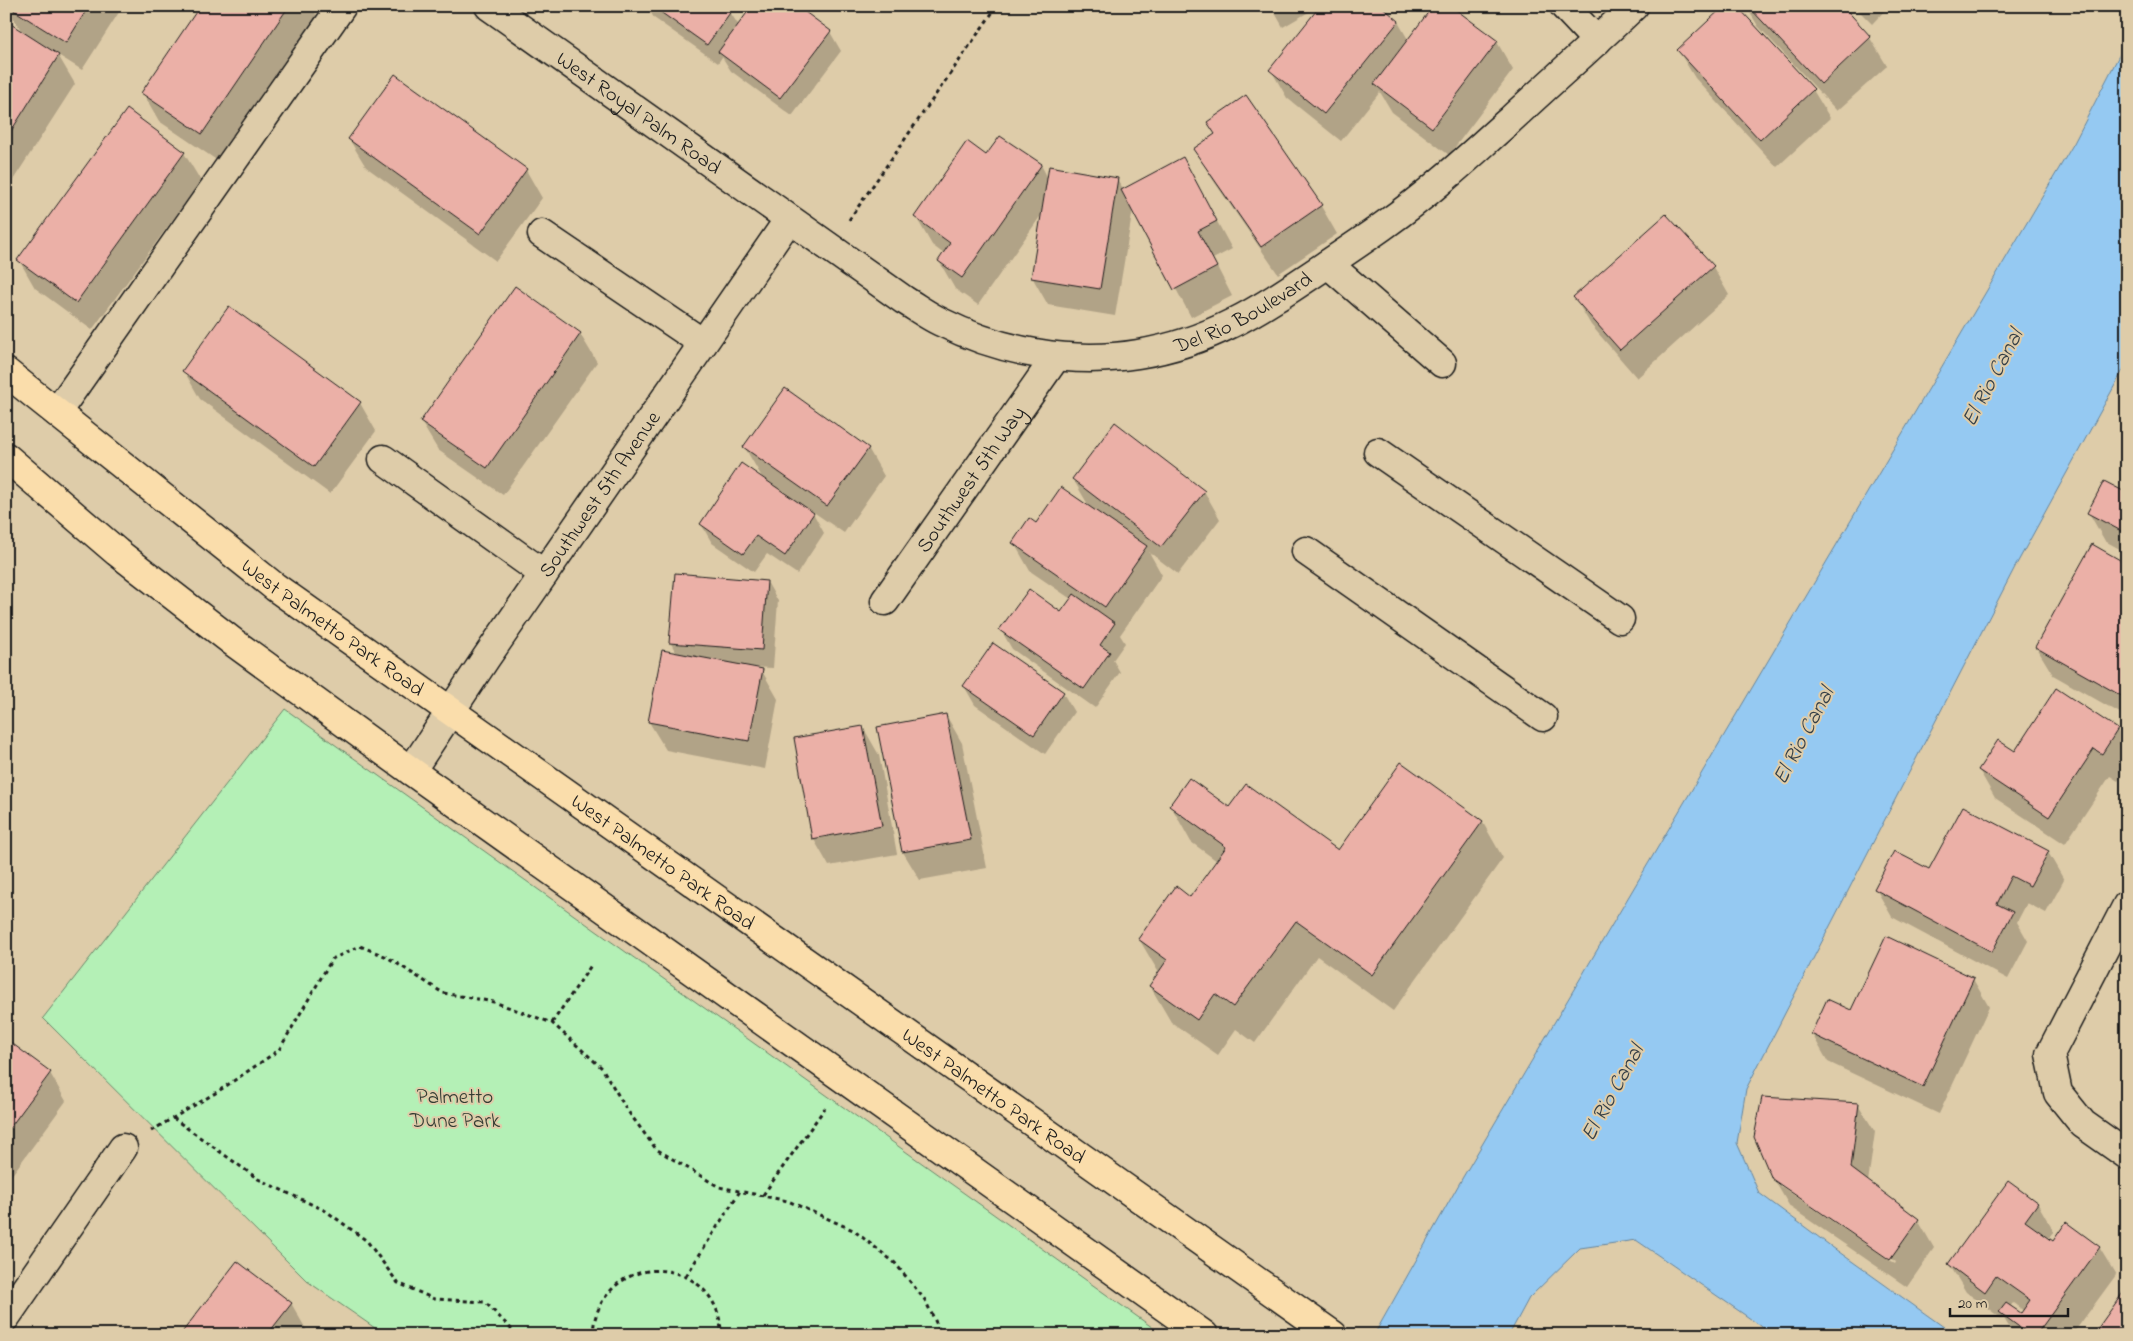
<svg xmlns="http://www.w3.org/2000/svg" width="2133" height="1341" font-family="'Indie Flower',sans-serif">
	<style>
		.green { fill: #b4f0b6; stroke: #688669 }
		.water { fill: #95c9f2; stroke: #65849c }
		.shadow { fill: #0003; fill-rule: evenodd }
		.building { fill: #ebb0a7; stroke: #1c1c1c }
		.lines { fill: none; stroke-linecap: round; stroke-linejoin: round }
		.minor-casing { stroke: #1c1c1c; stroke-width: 31 }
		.major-casing { stroke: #1c1c1c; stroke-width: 31 }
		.path { stroke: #1c1c1c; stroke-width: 3; stroke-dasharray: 4 4; stroke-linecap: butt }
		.minor { stroke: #decca9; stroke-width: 28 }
		.major { stroke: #faddab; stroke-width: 28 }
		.labels { text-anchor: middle; stroke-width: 4; stroke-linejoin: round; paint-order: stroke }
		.street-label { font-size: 21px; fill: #1c1c1c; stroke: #decca9 }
		.park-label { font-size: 21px; fill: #333c33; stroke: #decca9 }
		.water-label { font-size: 22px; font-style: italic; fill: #343f47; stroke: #decca9 }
	</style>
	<rect width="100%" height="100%" fill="#decca9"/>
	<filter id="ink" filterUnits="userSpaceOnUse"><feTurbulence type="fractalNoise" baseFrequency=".02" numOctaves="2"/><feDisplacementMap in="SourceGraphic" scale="10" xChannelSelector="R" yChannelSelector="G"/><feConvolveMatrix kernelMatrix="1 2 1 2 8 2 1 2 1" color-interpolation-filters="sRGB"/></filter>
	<g filter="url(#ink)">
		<path class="green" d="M285,709l878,626h-778l-78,-54 -264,-263z"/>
		<path class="water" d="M2127,40v323l-112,204 -269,522 -9,54 22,50 73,54 123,88h-181l-138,-95 -56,8 -51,50 -20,37h-135l89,-158 611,-1034z"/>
		<path class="shadow" d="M6,6h117l-41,64 -24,-15 17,29 -69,107v-168l16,9z
			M202,6h109l6,10 -99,145 -59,-40 -16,-28z
			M637,6h89l13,20 91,6 11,19 -49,65 -61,-45 -9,-14 -4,6 -64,-45 -6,-10 -3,4z
			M1271,6h48l-36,21z
			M1322,6h61l4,7 11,9 11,19 40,-35 48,36 16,28 -64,85 -57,-43 -12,-20 -39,49 -54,-43 -16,-28z
			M1736,6l77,84 17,28 -53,49 -82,-89 -17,-28z
			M1746,6h95l29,32 17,28 -50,45 -79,-85z
			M1854,6h35l-17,18z
			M1245,97l76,109 16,28 -59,40 -67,-97 -16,-28 21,-14z
			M127,111l57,42 17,28 -109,149 -57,-42 -16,-28z
			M349,139l177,31 16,28 -46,63 -130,-94z
			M987,157l54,8 7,13 69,1 7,11 59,-31 49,90 -19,10 19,37 -41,21 -58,-108 -18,107 -67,-11 -16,-28 10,-63 -64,91 -23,-16 -16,-28 5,-7 -12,-9 -16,-28z
			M1713,267l16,28 -92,83 -46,-53 -16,-27z
			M515,288l65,46 17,28 -94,133 -65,-45 -17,-28z
			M184,371l176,32 16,28 -46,63 -130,-95z
			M745,448h123l16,28 -40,57 -32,-22 12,22 -27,41 -30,-20 -13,18 -42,-29 -11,-19 62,-45z
			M1073,479l131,12 16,28 -42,55 -29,-22 13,23 -42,60 5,8 -12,17 7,12 -25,36 -83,-59 -11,-19 60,-16 10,-15 -41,-28 -16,-28 22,-19 54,-16z
			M2127,494v59l-22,-12 -16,-28z
			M2127,565v152l-74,-42 -17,-28z
			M767,582l11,19 -5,67 -22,-1v1l11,3 16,28 -13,70 -99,-19 -17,-28 28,-68 -7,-12z
			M964,686l99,7 11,19 -29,42 -70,-49z
			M2057,690l60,40 10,16v22l-9,13 -8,-5 -45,68 -70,-46 -16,-28 36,-17z
			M946,715l16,28 25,125 -67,12 -17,-28 -24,-124z
			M863,727l16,28 18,99 -68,12 -16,-28z
			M1171,806l58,3 109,43 144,-31 21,37 -110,153 -76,-55 -62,87 -19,-14 -18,26 -47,-33 -21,-36 9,-13 -20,-34 51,-41 27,-37 -26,-19z
			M2048,852l16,28 -18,33 -19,-10 -10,19 11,19 -20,38 -116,-62 -16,-28 54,-18z
			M1973,979l16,28 -50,107 -111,-52 -16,-28 39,-22z
			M6,1041l44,32 16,28 -60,82z
			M1858,1104l17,28 -7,50 50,38 16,28 -27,39 -117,-80 -17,-29zM1776,1180l120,82 -1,2 -119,-81z
			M2009,1183l29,21 16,28 -6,7 5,4 46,4 17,28 -44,60h-58l-11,-18 -1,2 -36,-27 -17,-28zM2013,1303l11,8 -3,4 -11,-8z
			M291,1303l16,28 -3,4h-122z"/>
		<path class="building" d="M7,6h82l-23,37z
			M200,6h89l-87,128 -61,-41z
			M652,6h74l6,4 -25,35z
			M752,6h45l34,25 -51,67 -62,-46z
			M1320,6h61l18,15 -75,93 -55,-44z
			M1433,6h18l47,35 -66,87 -58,-44z
			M1724,6h13l77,83 -54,51 -83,-90z
			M1748,6h95l28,31 -50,47z
			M6,21l53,34 -53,84z
			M395,74l132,95 -47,65 -132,-95z
			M1246,95l76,110 -61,42 -68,-98 22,-15 -8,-12z
			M127,109l58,43 -109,151 -59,-43z
			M1000,136l42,28 -80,114 -24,-17 12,-18 -36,-26 53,-76 19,14z
			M1183,157l34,64 -19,10 19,36 -43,23 -53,-100z
			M1049,166l69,12 -18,111 -69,-11z
			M1666,214l48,52 -94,84 -47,-53z
			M515,286l66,47 -94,135 -67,-46z
			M229,306l132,96 -47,65 -132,-96z
			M785,388l84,60 -42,58 -84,-59z
			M1115,422l90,69 -44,56 -89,-68z
			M741,463l73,50 -29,43 -29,-20 -13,18 -43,-30z
			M2104,481l23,12v41l-40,-21z
			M1061,487l86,59 -42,61 -93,-64 17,-25 7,5z
			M2092,544l35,20v135l-92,-52z
			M675,573l92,8 -5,69 -93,-7z
			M1029,589l32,23 13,-18 41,29 -15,22 10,7 -26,37 -85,-59z
			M993,643l71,49 -30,43 -71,-49z
			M662,650l101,19 -14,72 -101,-19z
			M2056,688l62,41 -16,25 -8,-5 -45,68 -71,-47 20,-30 17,11z
			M946,714l25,126 -69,12 -25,-125z
			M863,726l19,100 -70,13 -18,-101z
			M1401,762l82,59 -111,154 -76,-54 -63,86 -18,-13 -18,26 -48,-34 18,-26 -29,-21 38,-53 14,11 36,-50 -57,-41 20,-28 40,29 17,-23 92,66z
			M1963,806l86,45 -19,35 -19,-10 -14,28 16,8 -21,40 -118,-63 20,-38 35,18z
			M1886,936l88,42 -51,109 -112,-53 16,-35 24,11z
			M6,1039l45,33 -45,61z
			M1762,1097l97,6 -8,65 68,51 -29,41 -118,-81 -18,-42z
			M2008,1181l30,22 -13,18 28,20 13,-19 34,25 -64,88h-6l-31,-23 7,-9 15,10 9,-13 -34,-24 -11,16 -37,-28z
			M237,1261l55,42 -25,32h-87z
			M2127,1287v48h-34z"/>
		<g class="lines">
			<g class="minor-casing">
				<g id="minor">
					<path id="s1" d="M489,6l415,294c12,7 24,16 37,22 60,30 130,43 197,32 74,-12 121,-44 182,-85 42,-28 84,-56 122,-89 23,-19 45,-40 68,-60 41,-38 83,-75 124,-114"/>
					<path d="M1564,6l33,35"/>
					<path d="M542,234l161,109"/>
					<path d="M1328,264l114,99"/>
					<path d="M57,412l285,-406"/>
					<path d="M1378,452l242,167"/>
					<path d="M383,459l161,115"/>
					<path d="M1306,551l237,166"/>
					<path id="s2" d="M885,601l171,-244"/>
					<path id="s3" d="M411,771l75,-113 303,-439"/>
					<path d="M2127,905l-77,149 8,39 25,31 44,31"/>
					<path d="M6,1317l117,-169"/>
				</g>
			</g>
			<g class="major-casing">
				<g id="major">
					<path id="s4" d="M6,372l269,215 1058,748"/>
					<path d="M6,457l111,95 116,90 178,129 793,564"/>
				</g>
			</g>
			<path class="path" d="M849,220l148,-214
				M552,1023l40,-59
				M173,1118l85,61 68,32 41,30 31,42 36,16 51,3 32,33
				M151,1131l66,-39 62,-42 53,-91 28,-13 27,11 56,36 51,9 58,21 50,45 25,42 29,39 63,38 69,14 65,29 42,33 30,37 17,35
				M763,1195l62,-87
				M686,1276l54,-85
				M594,1335c-2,-11 3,-24 8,-33 34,-56 120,-33 119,33"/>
			<use href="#minor" class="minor"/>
			<use href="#major" class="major"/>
		</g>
	</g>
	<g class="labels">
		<g class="street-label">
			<text dy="7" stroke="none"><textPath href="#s1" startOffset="184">West Royal Palm Road</textPath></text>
			<text dy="7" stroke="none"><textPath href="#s1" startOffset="868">Del Rio Boulevard</textPath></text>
			<text dy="7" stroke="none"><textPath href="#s2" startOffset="149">Southwest 5th Way</textPath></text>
			<text dy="7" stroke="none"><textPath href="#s3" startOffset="335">Southwest 5th Avenue</textPath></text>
			<text dy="7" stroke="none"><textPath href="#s4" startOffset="415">West Palmetto Park Road</textPath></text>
			<text dy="7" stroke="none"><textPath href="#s4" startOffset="820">West Palmetto Park Road</textPath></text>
			<text dy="7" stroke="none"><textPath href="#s4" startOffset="1225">West Palmetto Park Road</textPath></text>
		</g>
		<g class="park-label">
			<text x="455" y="1103">Palmetto<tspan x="455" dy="24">Dune Park</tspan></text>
		</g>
		<g class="water-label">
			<text transform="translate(1991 377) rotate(-62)" y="8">El Rio Canal</text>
			<text transform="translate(1802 735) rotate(-62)" y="8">El Rio Canal</text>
			<text transform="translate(1611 1092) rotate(-61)" y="8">El Rio Canal</text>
		</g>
	</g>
	<rect width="2133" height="1341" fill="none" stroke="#decca9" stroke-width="25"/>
	<rect x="12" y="12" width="2108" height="1316" fill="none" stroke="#1c1c1c" stroke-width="2" filter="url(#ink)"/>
	<path d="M1950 1308v8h118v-8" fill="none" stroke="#1c1c1c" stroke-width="2.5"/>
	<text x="1958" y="1308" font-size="15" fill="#1c1c1c" stroke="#decca9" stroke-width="4" paint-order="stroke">20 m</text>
</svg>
